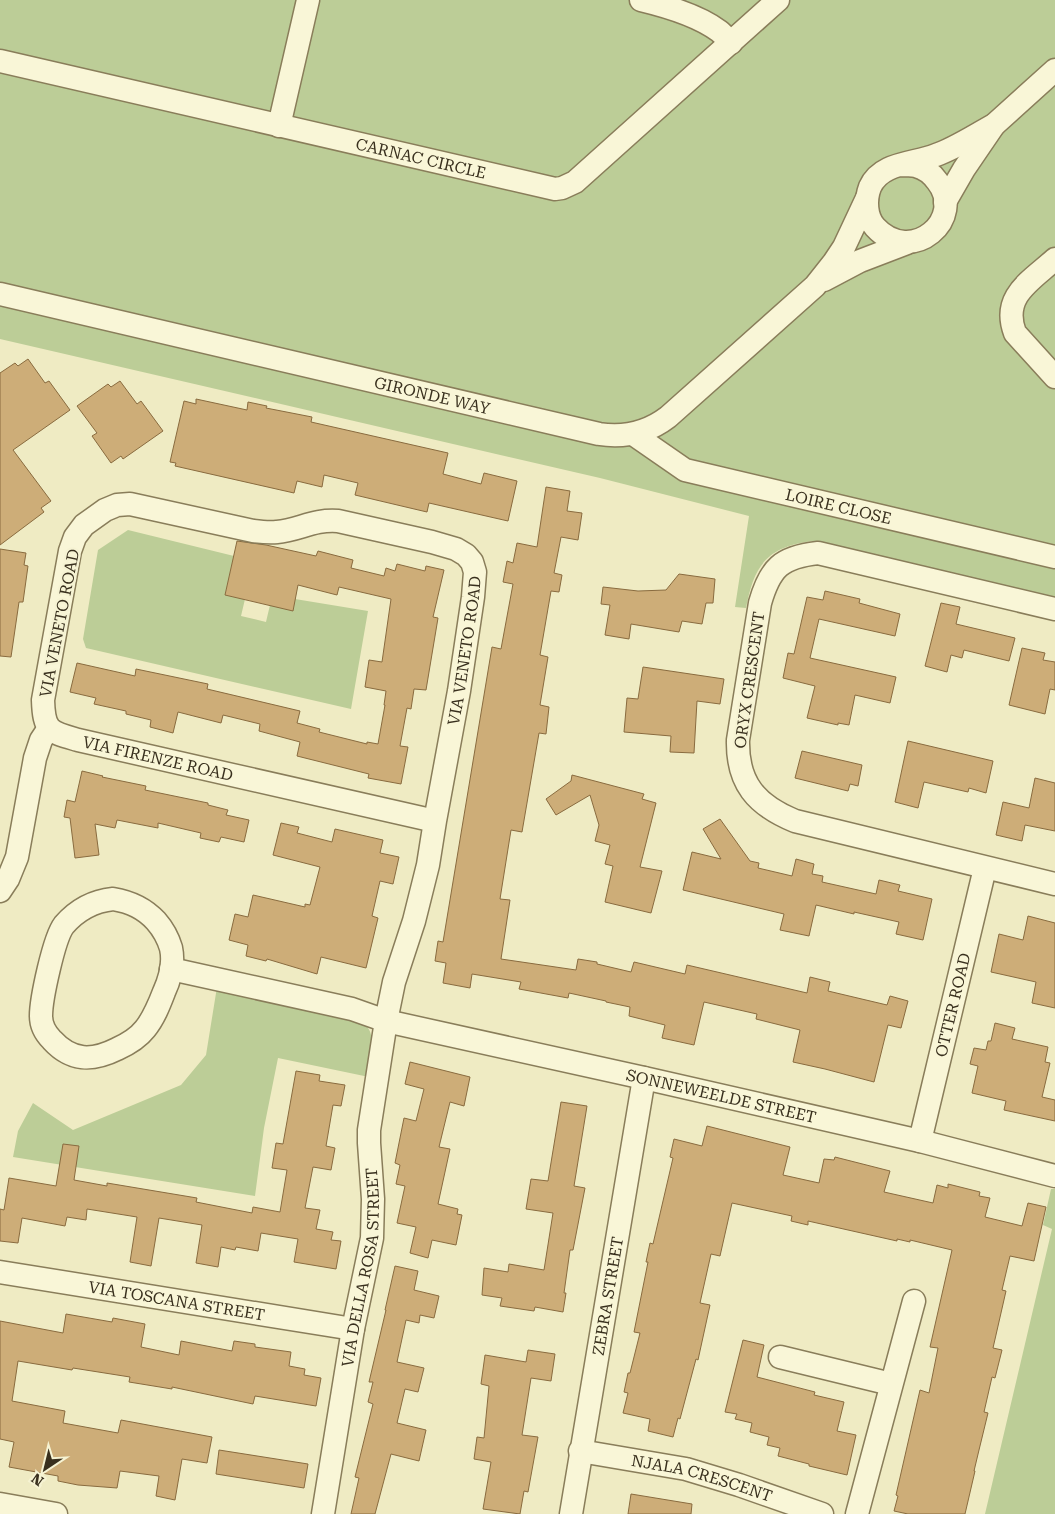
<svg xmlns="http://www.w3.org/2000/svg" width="1055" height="1514" font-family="'Roboto Serif',serif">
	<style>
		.green { fill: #bccd97 }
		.building { fill: #cdad78; stroke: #896b3f }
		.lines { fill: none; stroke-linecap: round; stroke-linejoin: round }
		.street-casing { stroke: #897d5a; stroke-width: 25 }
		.street { stroke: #f9f6d7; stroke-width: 22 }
		.labels { text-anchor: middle; stroke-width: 4.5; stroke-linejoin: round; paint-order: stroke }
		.street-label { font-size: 16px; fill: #39301e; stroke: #f6f3d3 }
	</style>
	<rect width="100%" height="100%" fill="#efebc3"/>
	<path class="green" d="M0,0h1055v597l-243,-56c-45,6 -58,24 -66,67l-11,-1 14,-91 -149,-38 -600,-139z
		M128,530l106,26 -9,39 20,4 -4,17 25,6 4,-17 25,-6 73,12 -17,98 -265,-61 -3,-9 15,-89z
		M217,987l137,32c5,3 11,5 14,9 8,11 2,36 1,49l-91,-19 -14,70 -9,68 -242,-39 5,-26 15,-28 40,27 108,-45 25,-30z
		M1051,1189h4v325h-70l67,-285 -9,-4z"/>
	<path class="building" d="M28,359l17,24 4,-2 21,29 -57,40 38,51 -10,7 3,4 -44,33v-172l15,-10 3,3z
		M120,381l17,23 4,-3 22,30 -40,28 -2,-3 -10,7 -19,-27 5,-3 -20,-27 31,-22 3,3z
		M196,399l51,11 1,-8 19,4 -1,2 46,9 -1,5 137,31 -5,21 38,10 3,-11 33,8 -9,40 -79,-18 -2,9 -72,-17 3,-12 -34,-8 -2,12 -25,-6 -3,12 -119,-27 1,-3 -6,-1 14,-61 12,3z
		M546,487l24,4 -3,20 15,2 -4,27 -17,-3 -7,36 8,2 -3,17 -8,-1 -11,64 8,2 -8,48 9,2 -3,27 -7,-1 -17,99 -11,-2 -11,69 10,1 -9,59 75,11 2,-11 19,3v2l34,8 3,-10 51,12 2,-9 120,28 3,-16 20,5 -2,9 59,14 3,-9 18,5 -7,27 -13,-3 -14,57 -49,-13 -32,-7 7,-32 -44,-11 1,-5 -53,-12 -10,43 -32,-7 3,-13 -36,-9 1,-9 -24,-5v-1l-37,-8 -1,5 -49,-9 2,-7 -49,-8 -2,14 -27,-5 3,-20 -11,-2 3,-20 5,1 49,-295 9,2 12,-65 -10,-2 4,-21 6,2 4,-20 20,4z
		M237,541l29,4 50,11 2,-5 35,9 -2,8 33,8 2,-8 9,3 2,-7 28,7 1,-5 18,4 -11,47 5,1 -12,72 -12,-1 -3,20 -4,-1 -7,38 8,1 -7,37 -33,-6 1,-4 -72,-18 3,-14 -41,-11 1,-7 -37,-9 -2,8 -43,-11 -5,21 -23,-6 1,-7 -25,-6v-3l-32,-7 2,-6 -26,-6 7,-29 58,13 1,-7 72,15 -1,5 93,22 -3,12 23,6 -1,3 48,12v-2l11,2 7,-39h-1l2,-14 -21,-4 4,-27 13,2 9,-63 -52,-12 -2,8 -39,-10 -5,26 -68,-16z
		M0,549l26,4 -2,12 4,1 -5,36h-4l-8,55 -11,-1z
		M679,574l36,5 -2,24h-7l-4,21 -20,-3 -3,11 -48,-8 -2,15 -24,-4 5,-30 -9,-1 2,-17 35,4 28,-1z
		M825,591l35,8 -1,4 41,11 -5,22 -76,-17 -9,39 86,19 -6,26 -35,-8 -6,30 -11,-2v2l-31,-7 8,-32 -32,-8 5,-25 6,1 13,-57 16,3z
		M941,603l19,4 -4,17 59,14 -6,23 -45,-11 -2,8 -11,-3 -4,17 -22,-6z
		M1022,648l23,5 -2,7 12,2v28l-5,-1 -5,25 -36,-9z
		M643,667l81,12 -4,25 -23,-3 -3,52 -24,-1 1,-16 -47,-4 3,-34 11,1z
		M908,741l85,20 -7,32 -17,-5 -1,4 -44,-10 -6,26 -23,-6z
		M802,751l60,14 -4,21 -8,-2 -2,7 -53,-13z
		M82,771l21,5 -1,1 44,9 -1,4 63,13v2l20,5 -2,5 23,5 -5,22 -23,-5 -2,5 -19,-4 1,-5 -43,-10v5l-41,-8 -2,8 -20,-4 4,31 -24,3 -5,-40 -6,-1 3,-17 8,2z
		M572,775l72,19 -2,5 14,4 -16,64 22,4 -11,42 -46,-11 8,-36 -8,-2 5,-19 -15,-4 4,-16 -9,-30 -34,20 -10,-16 25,-18z
		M1035,778l20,5v48l-30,-6 -3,16 -26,-6 7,-33 26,6z
		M720,819l30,42 9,2 -1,5 34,8 4,-17 18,5 -2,10 11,2 -1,6 54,12 3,-14 21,5 -2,6 34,8 -9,41 -27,-6 3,-12 -45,-10v2l-38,-9 -7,31 -29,-6 4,-16 -101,-24 9,-38 29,7 -18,-30z
		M281,823l18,4 -2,6 35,9 3,-13 48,11 -3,13 19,4 -6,27 -13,-3 -8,35 6,2 -12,50 -45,-11 -4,17 -50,-15 -1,2 -20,-5 2,-11 -19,-5 6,-26 13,3 5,-22 52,12v-3l5,1 10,-38 -47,-12z
		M1028,916l27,7v85l-23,-5 4,-21 -45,-10 8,-38 24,6z
		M995,1023l20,5 -3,11 36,8 -3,15 5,1 -8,34 13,3v21l-51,-11 2,-9 -34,-8 6,-27 -8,-2 4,-16 12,2 2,-9h3z
		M410,1062l60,15 -6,29 -14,-4 -11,45 11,2 -12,55 20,5 -1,5 5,1 -6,30 -24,-5 -4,18 -18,-5 6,-26 -19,-4 8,-37 -9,-2 4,-19 -5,-2 9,-45 12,3 8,-32 -19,-5z
		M296,1071l24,4 -1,6 26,4 -4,21 -8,-1 -7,41 9,2 -4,22 -18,-3 -8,41 15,2 -4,19 17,3 -2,8 10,1 -5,28 -42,-7 4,-23 -37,-6 -3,18 -22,-4 -1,3 -14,-3 -3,20 -22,-4 6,-38 -43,-7 -8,48 -21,-4 7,-45 -50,-8 -1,11 -19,-3 -2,9 -43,-8 -4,25 -18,-2v-32l4,1 5,-32 47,8 7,-42 16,2 -5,34 33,6v-3l90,15 -1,4 56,11 1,-6 27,5 7,-42 -15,-2 4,-25 7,1z
		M561,1102l26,4 -13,80 11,2 -12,62h-3l-6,43h2l-3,19 -28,-5 -1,4 -34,-5 2,-8 -20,-3 2,-27 24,4 1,-8 35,6 9,-57 -27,-4 5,-30 17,2z
		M707,1126l83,21 -7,28 36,8 5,-24 10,1 1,-3 55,14 -6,21 49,11 4,-18 11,3v-4l32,8 -1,4 11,2 -5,19 37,9 6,-23 18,4 -12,54 -24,-5 -8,34 4,1 -13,57 9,2 -7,28 -3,-1 -8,35 4,1 -9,37 -5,21h1l-10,43h-57l-14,-3 4,-15 -2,-1 24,-105 9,3 9,-45 -8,-1 22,-97 -42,-10v2l-13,-3v2l-89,-20v4l-17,-4 1,-5 -60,-13 -12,53 -9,-2 -11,49 10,2 -12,55 -2,-1 -16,60 -2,-1 -5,19 -25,-6 2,-12 -27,-6 5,-20 -4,-1 4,-19h2l10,-40 -6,-1 14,-70h-2l4,-19 3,1 20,-86 -3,-1 4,-18 28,7z
		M395,1266l23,5 -4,19 25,6 -5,22 -14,-3 -1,8 -13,-3 -9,42 27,6 -6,24 -13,-3 -8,34 29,7 -7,31 -28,-7 -16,60h-24l8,-36 -4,-1 18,-73 -5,-2 5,-20h-4l17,-72h-1z
		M66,1314l46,8 1,-4 32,6 -4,23 38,8 2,-14 51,10 2,-10 21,3v3l36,5 -2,14 16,3 -1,6 17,3 -5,28 -61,-10 -2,8 -81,-17v2l-43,-7 1,-5 -57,-9 -1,2 -54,-9 -6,40 53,10 -2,12 55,10 3,-13 91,17 -5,26 -25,-4 -7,41 -19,-4 3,-20 -39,-5 -3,17 -39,-3 -20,-4v-5l-49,-9 5,-25 -14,-3v-118l63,12z
		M743,1340l21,5 -7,32 58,15 -1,3 30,7 -7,29 19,4 -9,40 -38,-9v-2l-31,-8 2,-8 -13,-3 2,-8 -19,-5 2,-9 -17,-4 2,-5 -12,-2z
		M528,1350l27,4 -4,27 -20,-3 -9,57 16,2 -10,55 -4,-1 -4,23 -37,-5 8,-47 -17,-3 3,-22 7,1 5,-52 -8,-2 4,-29 41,7z
		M219,1450l89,14 -4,24 -88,-14z
		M631,1494l61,10 -1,10h-63z"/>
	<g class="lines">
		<g class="street-casing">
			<g id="street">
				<path d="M641,0c25,6 58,16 78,31 4,3 8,8 12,12"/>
				<path id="s1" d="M0,61l555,128 7,-1 13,-6 203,-182"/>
				<path d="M279,126l29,-126"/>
				<path d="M900,165c5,0 11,0 16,1 8,2 16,8 21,15 30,37 -25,86 -62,46 -9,-10 -10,-27 -5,-40 11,-25 44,-23 66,-32 20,-7 39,-20 58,-30"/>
				<path d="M945,202l19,-33 30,-44 61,-55"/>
				<path d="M1055,259c-24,22 -54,37 -40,74l40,44"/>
				<path d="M824,280l36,-19 47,-18"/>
				<path id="s2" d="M0,294l599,140c26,4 48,-1 69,-17l147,-131 19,-24 10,-15 23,-49"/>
				<path id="s3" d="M633,434l52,36 370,87"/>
				<path d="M1055,609l-237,-56c-37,4 -48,15 -58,50l-22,137c-1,43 18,65 57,81l260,63"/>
				<path d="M0,891l8,-12 9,-22 18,-99 6,-18 8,-12"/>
				<path d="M113,899c18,3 31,9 43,22 7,8 12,17 15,27 3,14 -1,31 -7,44 -5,13 -10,26 -19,37 -7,9 -17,15 -28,20 -24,12 -45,13 -65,-9 -6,-6 -11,-15 -11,-24 0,-17 13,-78 23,-91 13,-15 30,-24 49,-26z"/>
				<path id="s4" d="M171,969l181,40 34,12 258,57 276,63 135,35"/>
				<path id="s5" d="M920,1141l65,-273"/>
				<path id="s6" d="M0,1272l353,57"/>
				<path d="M780,1357l111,27"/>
				<path id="s7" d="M580,1451l106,18 53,16 83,29"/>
				<path d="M0,1504l56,10"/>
				<path id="s8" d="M323,1514l30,-185 19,-91 1,-39 -4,-56v-13l17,-109 8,-39 20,-61 14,-56 7,-44 24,-130 14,-94 2,-25 -3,-10 -6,-7 -10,-6 -24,-7 -94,-21c-24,-2 -39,9 -61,11 -8,1 -16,0 -24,-1l-123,-27 -13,1 -12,5 -21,15 -9,12 -5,14 -27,149c1,32 7,32 35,40l357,81"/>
				<path id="s9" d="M571,1514l73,-436"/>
				<path d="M857,1514l57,-213"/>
			</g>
		</g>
		<use href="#street" class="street"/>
	</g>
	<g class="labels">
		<g class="street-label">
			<text dy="6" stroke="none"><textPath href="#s1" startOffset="432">CARNAC CIRCLE</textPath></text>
			<text dy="6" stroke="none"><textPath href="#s2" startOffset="444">GIRONDE WAY</textPath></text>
			<text dy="6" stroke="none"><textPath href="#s3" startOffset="221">LOIRE CLOSE</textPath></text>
			<text transform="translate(59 623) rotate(-79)" y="6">VIA VENETO ROAD</text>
			<text dy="6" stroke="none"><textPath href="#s8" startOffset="878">VIA VENETO ROAD</textPath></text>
			<text transform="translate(749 680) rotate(-82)" y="6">ORYX CRESCENT</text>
			<text dy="6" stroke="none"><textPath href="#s8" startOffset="1698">VIA FIRENZE ROAD</textPath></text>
			<text dy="6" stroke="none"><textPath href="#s5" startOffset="140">OTTER ROAD</textPath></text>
			<text dy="6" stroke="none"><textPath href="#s4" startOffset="565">SONNEWEELDE STREET</textPath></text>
			<text dy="6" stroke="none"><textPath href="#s8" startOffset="250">VIA DELLA ROSA STREET</textPath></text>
			<text dy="6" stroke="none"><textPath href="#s9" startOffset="221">ZEBRA STREET</textPath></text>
			<text dy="6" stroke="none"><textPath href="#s6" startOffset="179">VIA TOSCANA STREET</textPath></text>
			<text dy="6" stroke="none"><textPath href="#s7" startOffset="125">NJALA CRESCENT</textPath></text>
		</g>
	</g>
	<g transform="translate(45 1469) rotate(215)" stroke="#f6f3d3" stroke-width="4" paint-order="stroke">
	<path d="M0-4L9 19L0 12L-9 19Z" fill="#39301e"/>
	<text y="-8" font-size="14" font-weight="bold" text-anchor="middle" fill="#39301e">N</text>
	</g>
</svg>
